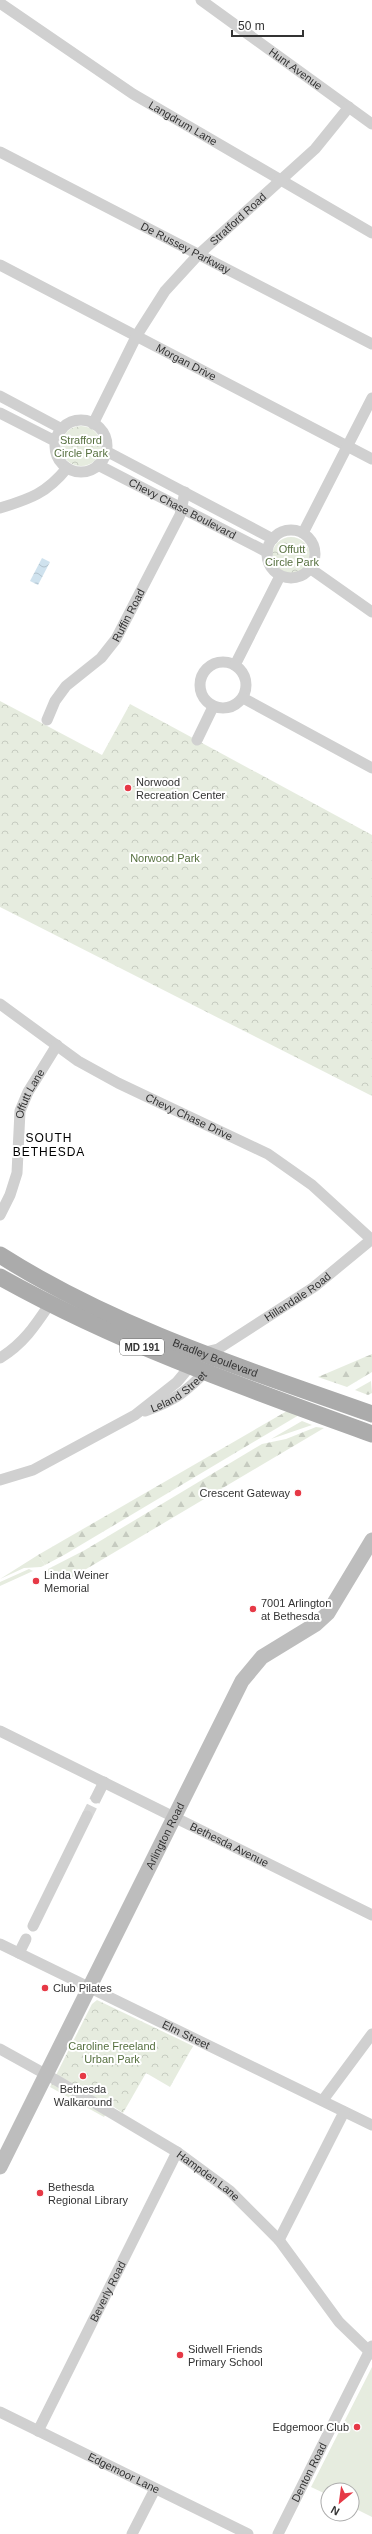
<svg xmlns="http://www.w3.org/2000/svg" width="372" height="2534" font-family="Helvetica,sans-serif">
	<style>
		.grass { fill: #e6ecdf }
		.forest { fill: url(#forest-firs) }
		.park { fill: url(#park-crowns) }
		.water { fill: url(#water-waves) }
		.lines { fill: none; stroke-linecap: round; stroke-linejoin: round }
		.street-tunnel { stroke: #d6d6d6; stroke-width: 11; stroke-dasharray: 11 5.5; stroke-linecap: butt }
		.street { stroke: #d0d0d0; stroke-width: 11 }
		.secondary { stroke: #bdbdbd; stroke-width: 15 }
		.primary { stroke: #ababab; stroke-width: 17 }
		.poi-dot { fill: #e63946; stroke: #fff; stroke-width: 1.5 }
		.labels { text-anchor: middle; stroke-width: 4; stroke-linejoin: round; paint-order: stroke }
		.shield { fill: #fff; stroke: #707070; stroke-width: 1 }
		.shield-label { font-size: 10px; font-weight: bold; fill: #333 }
		.street-label { font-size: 11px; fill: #333; stroke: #fff }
		.park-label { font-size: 11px; fill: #56703f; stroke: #fff }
		.poi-label { font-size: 11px; fill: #333; stroke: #fff; text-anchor: start }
		.neighbourhood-label { font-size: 12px; letter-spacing: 1px; fill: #000; stroke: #fff }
	</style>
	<defs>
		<pattern id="forest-firs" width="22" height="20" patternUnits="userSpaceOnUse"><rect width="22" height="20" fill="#e6ecdf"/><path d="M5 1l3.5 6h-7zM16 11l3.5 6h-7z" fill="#c6cbc0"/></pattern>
		<pattern id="park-crowns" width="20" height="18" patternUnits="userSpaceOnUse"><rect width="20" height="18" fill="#e6ecdf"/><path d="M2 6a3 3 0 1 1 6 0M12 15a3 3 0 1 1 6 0" fill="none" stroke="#c6cbc0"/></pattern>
		<pattern id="water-waves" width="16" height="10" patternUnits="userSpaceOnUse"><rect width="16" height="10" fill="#cfe2ee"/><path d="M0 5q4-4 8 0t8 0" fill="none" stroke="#b2c2cd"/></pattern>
	</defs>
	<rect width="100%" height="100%" fill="#fff"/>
	<path class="grass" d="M302,1421l10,4 -41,14z
		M38,1555l7,10 -4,2 -17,1 -24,11z
		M29,1569l4,2 -33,15v-4z
		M372,2367v150l-20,-10v-17h-24v5l-17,-8z"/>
	<path class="forest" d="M372,1354v18l-25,15 -29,-10z
		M371,1381l1,12 -4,2 -13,-5z
		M287,1411l12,4 -235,140 -19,10 -7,-10z
		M316,1427l8,1 -258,153 -17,-2 -1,-10 37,-19 177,-106 24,-5z"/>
	<path class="park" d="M61 446a20 20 0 1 1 40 0a20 20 0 1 1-40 0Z
		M272 556a19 19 0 1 1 38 0a19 19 0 1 1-38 0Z
		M0,701l102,54 28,-51 242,131v261l-372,-189z
		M97,2000l96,46 -23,41 -24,-14 -23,40 -12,-8 -7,12 -54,-30 42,-83z"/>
	<path class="water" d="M42,558l8,4 -12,23 -8,-4z"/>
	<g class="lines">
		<path class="street-tunnel" d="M87,1816l9,-18"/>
		<g class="street">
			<path id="s1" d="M201,0l171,124"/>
			<path id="s2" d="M0,3l133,91 239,139"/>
			<path id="s3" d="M0,152l372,192"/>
			<path id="s4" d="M0,265l372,194"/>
			<path d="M0,396l62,33"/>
			<path d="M0,413l55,28"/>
			<circle cx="81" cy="446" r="26"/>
			<path id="s5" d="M93,424l44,-89 28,-44 33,-36 117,-106 34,-42"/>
			<path d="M106,451l167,88"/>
			<path id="s6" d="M98,465l169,87"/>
			<path d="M0,508c30,-9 47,-15 67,-40"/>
			<circle cx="291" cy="554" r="24"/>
			<path d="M303,533l69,-135"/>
			<path d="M311,569l61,43"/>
			<circle cx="223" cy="685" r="23"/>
			<path d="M235,665l45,-89"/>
			<path d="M243,698l129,70"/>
			<path id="s7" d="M47,720l8,-19 11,-15 35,-28 15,-19 64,-124 5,-23"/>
			<path d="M197,740l16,-33"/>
			<path id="s8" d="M0,1004l78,57 40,22 150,71 44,31 60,55"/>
			<path id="s9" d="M0,1215l10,-20 7,-22 3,-62 8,-19 29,-47"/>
			<path d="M0,1358c23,-14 35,-32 49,-53"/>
			<path id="s10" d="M145,1411c31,-11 41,-19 64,-43"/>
			<path id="s11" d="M0,1480l33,-10 102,-55 42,-33 24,-29 17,-4 96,-62 58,-48"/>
			<path id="s12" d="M0,1731l372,184"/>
			<path d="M96,1798l8,-16"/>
			<path d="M33,1926l54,-110"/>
			<path id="s13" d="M0,1944l372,181"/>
			<path d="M19,1953l7,-14"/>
			<path id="s14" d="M0,2049l56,31 121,72 53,39 49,49 60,82 33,32"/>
			<path d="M323,2100l49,-66"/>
			<path d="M279,2240l65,-128"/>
			<path id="s15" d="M0,2412l248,122"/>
			<path id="s16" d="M38,2431l139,-279"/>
			<path d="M132,2534l23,-45"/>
			<path id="s17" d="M278,2534l94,-188"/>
		</g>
		<path class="secondary" id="s18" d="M0,2167l242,-486 20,-24 54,-33 12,-11 44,-73"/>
		<g class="primary">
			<path id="s19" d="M0,1255c115,73 245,114 372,159"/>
			<path d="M0,1277c118,66 245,111 372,157"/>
		</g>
	</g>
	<g class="poi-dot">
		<circle cx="128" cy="788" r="4"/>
		<circle cx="298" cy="1493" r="4"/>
		<circle cx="36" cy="1581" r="4"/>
		<circle cx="253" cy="1609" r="4"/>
		<circle cx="45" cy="1988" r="4"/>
		<circle cx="83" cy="2076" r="4"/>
		<circle cx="40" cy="2193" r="4"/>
		<circle cx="180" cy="2355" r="4"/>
		<circle cx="357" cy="2427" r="4"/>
	</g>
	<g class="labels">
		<rect class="shield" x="120" y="1339" width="44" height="16" rx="3"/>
		<g class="shield-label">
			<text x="142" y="1351">MD 191</text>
		</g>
		<g class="street-label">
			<text dy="4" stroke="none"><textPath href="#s1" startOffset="117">Hunt Avenue</textPath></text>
			<text dy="4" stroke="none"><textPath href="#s2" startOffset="219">Langdrum Lane</textPath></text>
			<text dy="4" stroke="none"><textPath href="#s5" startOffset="254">Stratford Road</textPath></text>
			<text dy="4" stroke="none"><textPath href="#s3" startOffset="209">De Russey Parkway</textPath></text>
			<text dy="4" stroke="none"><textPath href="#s4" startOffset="210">Morgan Drive</textPath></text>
			<text dy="4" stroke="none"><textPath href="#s6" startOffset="95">Chevy Chase Boulevard</textPath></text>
			<text dy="4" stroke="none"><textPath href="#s7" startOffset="135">Ruffin Road</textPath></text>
			<text dy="4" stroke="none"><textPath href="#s9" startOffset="127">Offutt Lane</textPath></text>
			<text dy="4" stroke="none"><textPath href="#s8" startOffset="221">Chevy Chase Drive</textPath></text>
			<text dy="4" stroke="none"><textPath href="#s11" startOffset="354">Hillandale Road</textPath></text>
			<text dy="4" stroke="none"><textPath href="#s19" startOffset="239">Bradley Boulevard</textPath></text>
			<text dy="4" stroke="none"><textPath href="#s10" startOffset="39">Leland Street</textPath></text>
			<text dy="4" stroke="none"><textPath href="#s18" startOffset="370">Arlington Road</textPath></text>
			<text dy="4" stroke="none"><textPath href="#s12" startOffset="256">Bethesda Avenue</textPath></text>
			<text dy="4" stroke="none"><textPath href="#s13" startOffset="207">Elm Street</textPath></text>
			<text dy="4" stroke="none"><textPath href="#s14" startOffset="244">Hampden Lane</textPath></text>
			<text dy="4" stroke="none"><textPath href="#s16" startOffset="156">Beverly Road</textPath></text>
			<text dy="4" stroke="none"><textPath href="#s17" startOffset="69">Denton Road</textPath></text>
			<text dy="4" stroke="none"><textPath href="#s15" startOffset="138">Edgemoor Lane</textPath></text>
		</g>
		<g class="park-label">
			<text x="81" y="444">Strafford<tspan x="81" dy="13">Circle Park</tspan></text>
			<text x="292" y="553">Offutt<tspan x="292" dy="13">Circle Park</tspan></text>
			<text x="165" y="862">Norwood Park</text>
			<text x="112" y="2050">Caroline Freeland<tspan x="112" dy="13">Urban Park</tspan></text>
		</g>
		<g class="poi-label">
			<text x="136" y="786">Norwood<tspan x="136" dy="13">Recreation Center</tspan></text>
			<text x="290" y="1497" text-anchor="end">Crescent Gateway</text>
			<text x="44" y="1579">Linda Weiner<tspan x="44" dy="13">Memorial</tspan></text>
			<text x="261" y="1607">7001 Arlington<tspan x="261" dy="13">at Bethesda</tspan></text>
			<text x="53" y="1992">Club Pilates</text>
			<text x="83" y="2093" text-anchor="middle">Bethesda<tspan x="83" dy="13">Walkaround</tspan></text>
			<text x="48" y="2191">Bethesda<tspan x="48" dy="13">Regional Library</tspan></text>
			<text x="188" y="2353">Sidwell Friends<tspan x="188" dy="13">Primary School</tspan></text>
			<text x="349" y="2431" text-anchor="end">Edgemoor Club</text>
		</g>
		<g class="neighbourhood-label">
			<text x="49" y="1142">SOUTH<tspan x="49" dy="14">BETHESDA</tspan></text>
		</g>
	</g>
	<g transform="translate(340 2502) rotate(209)"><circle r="19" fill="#ffffff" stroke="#adadad"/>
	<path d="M0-3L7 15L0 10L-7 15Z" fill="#e63946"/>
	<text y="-6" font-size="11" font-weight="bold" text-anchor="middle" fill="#333333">N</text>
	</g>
	<path d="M232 30v6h71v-6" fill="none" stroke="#333333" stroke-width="2"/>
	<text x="238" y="30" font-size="12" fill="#333333" stroke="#ffffff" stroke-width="3" paint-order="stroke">50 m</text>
</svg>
